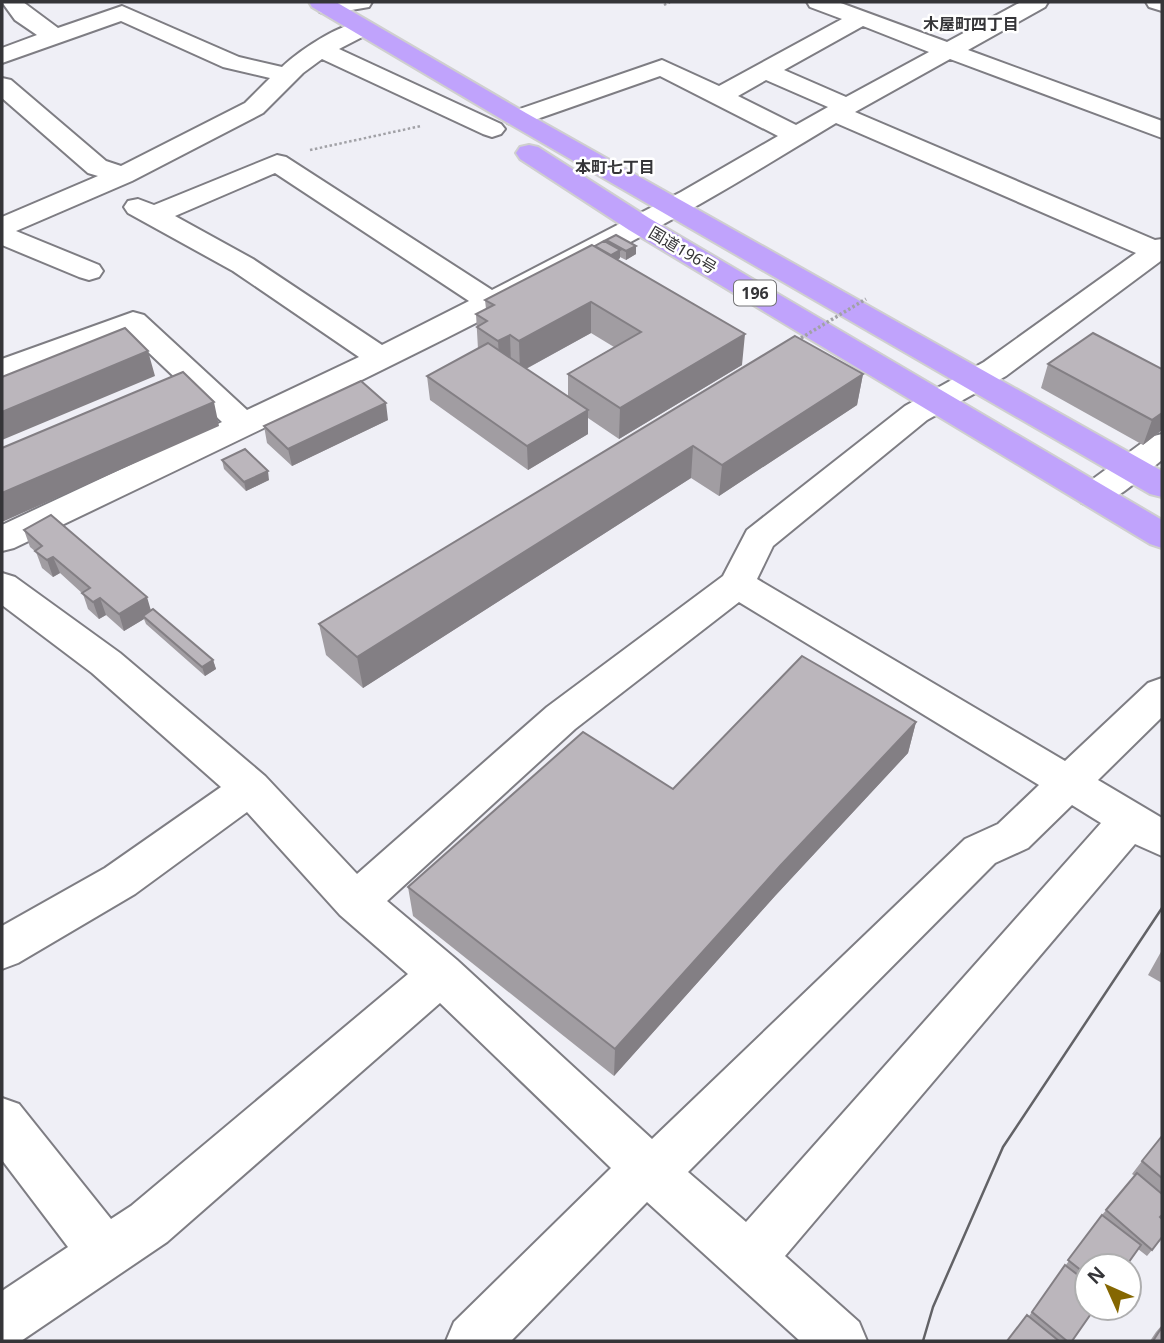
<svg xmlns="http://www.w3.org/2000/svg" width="1164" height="1343" font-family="'Noto Sans','Noto Sans JP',sans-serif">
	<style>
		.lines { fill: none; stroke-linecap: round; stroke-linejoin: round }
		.minor-casing { stroke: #7e7d83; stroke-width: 4 }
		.highway-casing { stroke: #cfcfcf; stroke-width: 4 }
		.path { stroke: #a1a1a6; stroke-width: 2.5; stroke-dasharray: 2.5 2.5; stroke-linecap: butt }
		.minor { fill: #fff; fill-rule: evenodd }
		.highway { fill: #c0a3fc; fill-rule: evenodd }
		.tram { stroke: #626266; stroke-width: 2.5 }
		.path-bridge { stroke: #a1a1a6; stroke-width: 3.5; stroke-dasharray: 2.5 2.5; stroke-linecap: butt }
		.wall { fill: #a19da2; fill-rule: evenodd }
		.shaded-wall { fill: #837f84 }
		.building { fill: #bbb6bc; stroke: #837f84; stroke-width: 2 }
		.labels { text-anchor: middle; stroke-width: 5; stroke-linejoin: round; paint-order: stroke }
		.far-neighbourhood-label { font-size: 16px; font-weight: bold; fill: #353538; stroke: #fff }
		.far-street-label { font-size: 16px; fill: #353538; stroke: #fff }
		.shield { fill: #fff; stroke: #727274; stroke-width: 2 }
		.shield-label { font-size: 16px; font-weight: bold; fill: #353538 }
	</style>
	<rect width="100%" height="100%" fill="#efeff6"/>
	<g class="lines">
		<g class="minor-casing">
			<path id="minor" d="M2,2h21l35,26 64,-22 117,51 43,10c17,-16 65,-50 88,-44l4,5 -4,5 -31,16 162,75 4,5 -4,5 -9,3 -9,-3 -161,-75 -19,14 -40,40 -131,68 -116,50 83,34 4,6 -4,6 -10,3 -10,-3 -77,-32v-28l96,-41 -10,-3 -86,-75v-20l9,2 95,81 15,5 124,-63 25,-25 -47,-11 -102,-46 -119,42v-15l35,-13 -22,-15z
				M320,2h52l-3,5 -41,7 -8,-2 -3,-5z
				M807,2h31l109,40 74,-40h27l-3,5 -77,43 194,71v17l-212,-79 -95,53 300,128 7,-1v21l-156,116 -79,44 -154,126 -16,33 308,182 83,-78 14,-5v39l-64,63 64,38v38l-27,-12 -350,412 74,66 8,19h-67l-153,-139 -136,139h-65l8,-19 157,-154 -171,-165 -273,239 -146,99h-19v-50l66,-44 -66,-87v-62l17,6 92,115 20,-13 277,-232 -68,-59 -93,-103 -112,82 -117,69 -16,6v-43l103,-58 116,-81 -129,-114 -90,-68v-32l13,4 105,76 145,123 92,98 190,-167 176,-131 24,-46 158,-124 79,-44 152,-109 -300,-130c-45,27 -90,55 -136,81 -223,124 -455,233 -686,344l-12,3v-26l220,-103 -94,-89 -126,46v-20l131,-47 11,3 103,95 112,-53 -126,-86 -105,-58 -4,-6 4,-6 10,-2 16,6 123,-50 9,2 206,133 189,-98 97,-56 -118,-60 -143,50 -9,-3 -4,-5 4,-5 154,-53 57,26 123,-67 -32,-12zM863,26l66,26 -83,45 -62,-27zM766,80l62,27 -32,18 -58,-29zM275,173l194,128 -87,44 -129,-86 -78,-43zM739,602l300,183 -41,39 -33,15 -313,300 -195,-179 -70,-59 188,-172zM1072,805l29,18 -355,399 -58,-50 307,-309 33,-15z
				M1146,2h16v9l-13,-4z
				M1162,434v26c-22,17 -51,51 -80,43l-5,-8 5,-8 68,-50z"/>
		</g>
		<g class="highway-casing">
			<path id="highway" d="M309,2h27l190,111 636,358v26l-12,-3 -642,-371 -196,-116z
				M529,145l9,2 111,71 513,302v28l-12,-4 -521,-314 -109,-71 -4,-6 4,-6z"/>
		</g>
		<path class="path" d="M664,5l6,-3
			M310,150l111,-24"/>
		<use href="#minor" class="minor"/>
		<use href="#highway" class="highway"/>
		<path class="tram" d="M923,1341l10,-34 70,-160 159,-239"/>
		<path class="path-bridge" d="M801,338l65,-39"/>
	</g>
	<path class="wall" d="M606,240l30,14 -10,6 -6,-3v1l-2,2 124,105 -123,74 -31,-21v16l-60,36 -98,-70 -3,-24 51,-27 -2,-35 10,-5 -1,-9 121,-58zM591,333l23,14 -46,27v22l-42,-27z
		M1093,333l69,97 -19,15 -102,-57 7,-24z
		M795,336l68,38 -6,31 -138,91 -28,-18 -328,210 -37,-33 -7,-31z
		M388,420l-96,46 -25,-23 -3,-17z
		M222,460l47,20 -23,11 -22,-22z
		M24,530l127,81 62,49 3,9 -11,7 -59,-52 -2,-5 -20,12 -18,-16 -7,4 -11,-10 -5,-15 -23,-21 -7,4 -11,-9 -6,-16 -6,-5z
		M916,722l-8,31 -133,143 -161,180 -201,-160 -5,-29 265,-98z
		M1162,950v33l-14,-8z
		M1162,1136v79l-2,3 2,20 -15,18 -9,-7 -51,17v42l-15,33h-65l22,-25 73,-101 33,-39 -3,-2 10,-13z
		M1162,1325v16h-12l6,-9z"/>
	<path class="shaded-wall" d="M636,246v8l-10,6v-9z
		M620,250v8l-9,5v-8z
		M591,302v31l-71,39 -1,-31z
		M745,334l-3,31 -123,74 1,-31z
		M510,335l1,31 -11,6 -2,-31z
		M148,351l7,25 -153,64v-28z
		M863,374l-6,31 -138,91 3,-31z
		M214,402l5,24 -217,96v-29z
		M386,403l2,17 -96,46 -4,-17z
		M588,410v24l-60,36 -1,-24z
		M1162,413v17l-19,15 9,-25z
		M693,446l-2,32 -328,210 -6,-31z
		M268,471l1,9 -23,11 -2,-9z
		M53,557l7,16 -7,4 -6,-17z
		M147,597l5,17 -9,2 1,3 -20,12 -5,-17z
		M100,598l6,17 -7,4 -6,-17z
		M213,660l3,9 -11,7 -3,-9z
		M916,722l-8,31 -133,143 -161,180 1,-27 165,-183z"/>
	<path class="building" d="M616,235l20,11 -10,5 -20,-11z
		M604,241l16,9 -9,5 -16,-9z
		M592,245l153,89 -125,74 -52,-34 73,-42 -50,-30 -72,39 -9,-6 -12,6 -21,-14 10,-6 -11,-7 18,-9 -9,-5z
		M125,328l23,23 -146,61v-35z
		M1093,333l69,36v44l-10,7 -104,-56z
		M795,336l68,38 -141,91 -29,-19 -336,211 -38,-33z
		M488,343l100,67 -61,36 -100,-70z
		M183,372l31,30 -212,91v-45z
		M361,381l25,22 -98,46 -24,-23z
		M245,449l23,22 -24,11 -22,-22z
		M51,515l96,82 -28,17 -19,-16 -7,4 -11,-9 8,-5 -37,-31 -6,3 -12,-9 7,-5 -18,-16z
		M153,609l60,51 -11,7 -59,-51z
		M802,656l114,66 -136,144 -165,183 -207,-162 175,-155 90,57z
		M1162,1136v42l-20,-17z
		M1137,1173l25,21v21l-2,2 2,2v18l-10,13 -46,-40z
		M1102,1215l39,30 -15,21h-39v9l-19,-15z
		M1065,1265l22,17v26h8l-23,33h-5l-35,-29z
		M1027,1315l32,26h-52z
		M1162,1327v14h-9z"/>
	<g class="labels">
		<g class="far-neighbourhood-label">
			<text x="971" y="30">木屋町四丁目</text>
			<text x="615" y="173">本町七丁目</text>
		</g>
		<g class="far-street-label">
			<text transform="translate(683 250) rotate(31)" y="6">国道196号</text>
		</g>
		<rect class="shield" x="734" y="280.5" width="42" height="25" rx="5"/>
		<g class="shield-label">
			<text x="755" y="299">196</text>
		</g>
	</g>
	<rect width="1164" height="1343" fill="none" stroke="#353538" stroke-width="7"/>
	<g transform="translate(1108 1287) rotate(315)"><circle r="33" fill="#ffffff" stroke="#aeaeaf" stroke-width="2"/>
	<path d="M0-5L12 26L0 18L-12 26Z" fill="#856701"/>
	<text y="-10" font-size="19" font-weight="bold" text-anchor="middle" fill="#353538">N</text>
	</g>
</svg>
